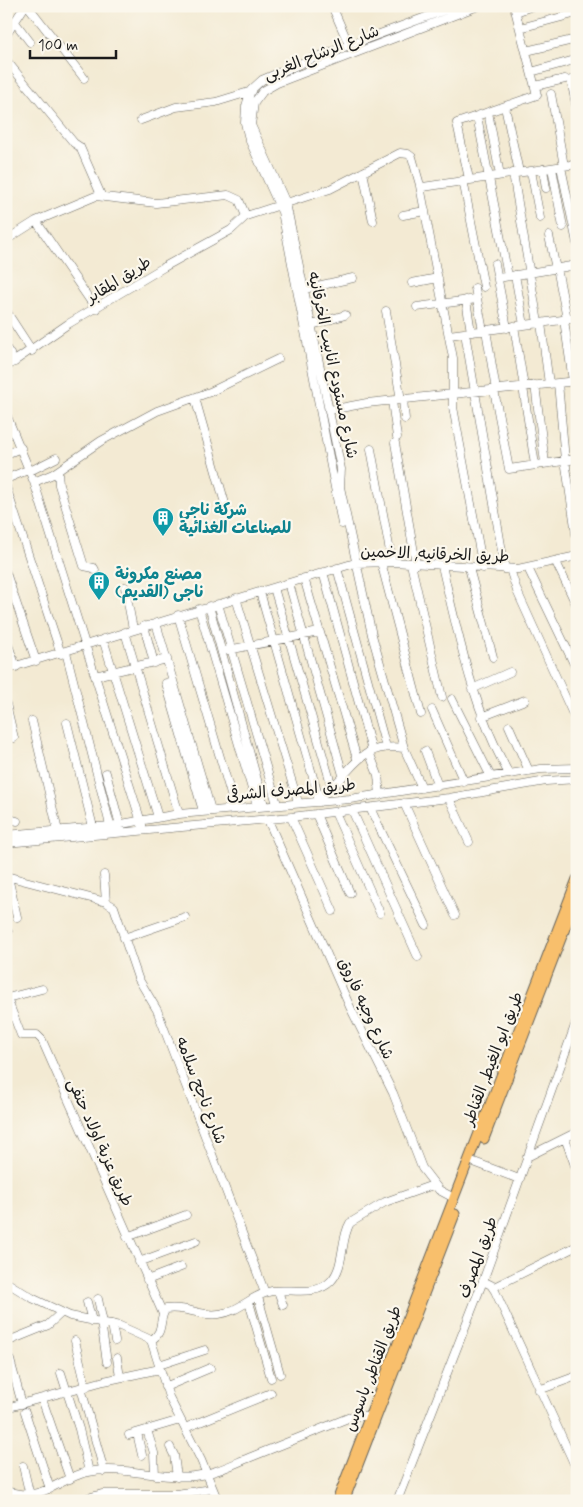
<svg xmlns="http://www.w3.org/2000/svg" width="583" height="1507" font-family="Mynerve,'Playpen Sans Arabic',sans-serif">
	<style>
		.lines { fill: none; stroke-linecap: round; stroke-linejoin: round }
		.minor-casing { stroke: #67645c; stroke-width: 9 }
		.major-casing { stroke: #67645c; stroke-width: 11 }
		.minor { stroke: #fff; stroke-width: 8 }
		.major { stroke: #f8bf6c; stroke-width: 9 }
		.labels { text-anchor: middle; stroke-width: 4.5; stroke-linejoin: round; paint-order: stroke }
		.street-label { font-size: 16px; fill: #1c1c1c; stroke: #fbf7ec }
		.culture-label { font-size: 16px; font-weight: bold; fill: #0d838f; stroke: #fbf7ec; text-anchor: start }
	</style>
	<rect width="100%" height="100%" fill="#fbf7ec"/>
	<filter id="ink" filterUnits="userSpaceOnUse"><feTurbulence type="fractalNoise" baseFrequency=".02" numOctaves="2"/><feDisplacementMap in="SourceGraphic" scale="10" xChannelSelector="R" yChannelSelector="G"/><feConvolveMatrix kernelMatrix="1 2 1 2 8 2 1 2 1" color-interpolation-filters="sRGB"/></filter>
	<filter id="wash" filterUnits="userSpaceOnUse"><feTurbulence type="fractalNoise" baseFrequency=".0096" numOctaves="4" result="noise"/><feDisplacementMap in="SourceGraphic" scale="20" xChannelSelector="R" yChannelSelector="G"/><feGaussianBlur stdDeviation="1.12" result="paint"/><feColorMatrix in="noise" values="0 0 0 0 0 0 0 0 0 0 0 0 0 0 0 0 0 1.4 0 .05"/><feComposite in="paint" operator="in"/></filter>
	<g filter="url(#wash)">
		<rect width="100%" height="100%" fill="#f3ead3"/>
	</g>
	<g filter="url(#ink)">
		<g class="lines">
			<g class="minor-casing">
				<path id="minor" d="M28,6l56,72
					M332,6l17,39
					M516,12l16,-6
					M14,21l16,21
					M520,28l57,-15
					M6,35l19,-29
					M526,51l51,-12
					M6,60l68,83 6,4 21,48
					M531,72l40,-11
					M571,80l6,29
					M535,86l30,-7
					M551,94l13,72
					M505,107l14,65
					M488,112l12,63
					M477,116l31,160
					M141,120l35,-13 40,-5 36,-11
					M561,167l16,76
					M552,168l11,59
					M543,169l3,19
					M531,171l9,47
					M363,172l10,49
					M513,173l25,150
					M469,179l-12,-56 80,-28 -23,-89
					M463,180l21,107
					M420,186l33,172v49l30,161
					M403,215l22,-4
					M36,221l60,88
					M549,236l7,33
					M6,240l30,-19 60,-25 60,7 72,-8 11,5 7,16 84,-27 70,-36 8,1 4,3 8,28 3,2 154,-23
					M495,264l12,64
					M557,268l10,51
					M515,275l9,50
					M498,278l79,-13
					M412,283l26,-5
					M475,288l8,43
					M304,289l49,-11
					M466,300l5,32
					M417,307l60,-8
					M6,311l26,40
					M386,311l15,89
					M564,320l9,61
					M541,323l8,61
					M312,325l33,-10
					M514,326l10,61
					M486,330l10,60
					M465,333l40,236
					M449,335l128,-17
					M6,348l9,14
					M6,367l62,-43 96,-57 67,-37 15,-14
					M576,381l1,12
					M558,383l7,77 12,80
					M535,385l10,78
					M523,387l12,78
					M494,390l15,79 68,-10
					M195,398l31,109
					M403,400l2,19
					M392,401l5,36
					M330,410l37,-7 210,-22
					M6,414l28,68 108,343
					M395,443l21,121
					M371,449l21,113
					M6,454l15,-6
					M30,471l26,-13
					M58,471l1,14 25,81 10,2 1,2
					M6,479l24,-10
					M34,482l19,-8 48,-33 56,-30 53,-19 68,-33
					M6,487l55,167
					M342,524l-60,-312 -33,-73 -4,-16 1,-17 5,-16 11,-10 47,-20 147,-54
					M381,562l40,152
					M556,562l21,44
					M411,564l31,133
					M442,566c17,72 31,143 67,208
					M337,568l49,179
					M469,568l24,89
					M528,568l49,102
					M510,569l7,22 60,132
					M323,572l49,179
					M6,573l30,88
					M304,578l53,181
					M289,583l54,192
					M125,587l8,42
					M274,588l58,199
					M260,592l60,210
					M236,598l62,204
					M218,604l59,200
					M209,606l55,199
					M199,609l58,197
					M178,615l57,193
					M156,623l55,187
					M144,626l10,37
					M125,632l54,182
					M6,639l10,28
					M103,639l55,178
					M228,650l91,-18
					M66,652l45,177
					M6,669l349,-106 37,-1 126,7 59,-13
					M95,676l72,-17
					M166,683l37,128
					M472,689l38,-17
					M452,699l39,78
					M6,704l8,34
					M432,710l32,72
					M481,717l44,-17
					M32,721l26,110
					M67,723l27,108
					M509,726l20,45
					M425,751l13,35
					M369,752l9,23 2,20
					M106,773l15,56
					M422,788l-18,-40 -32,-113 -32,-148 1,-18 -55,-266 -35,-78 3,-22 9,-12 14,-8 201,-77
					M318,797c36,-20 34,-55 86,-49
					M449,798l20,44
					M404,803l51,112
					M370,808l56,117
					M352,810l66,147
					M335,812l45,101
					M316,814l34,79
					M291,817l42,94
					M6,818l11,3
					M268,820l82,187 43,86 29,75 17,22 15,8
					M6,835l104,-9 69,-12 171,-15 191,-30 36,-1
					M6,843l285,-26 158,-19 97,-17 31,-2
					M104,875l2,27
					M6,876l100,26 8,5 24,71 19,32 108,283
					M8,877l9,40
					M6,933l2,-1
					M124,938l61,-21
					M6,996l15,39h16l5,5 121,274
					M7,998l35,-9
					M565,1138l12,33
					M527,1157l50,-25
					M474,1162l45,17
					M127,1237l59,-22
					M139,1262l57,-21
					M147,1280l34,-13
					M483,1281l8,4 4,6 82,179
					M6,1282l26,16 38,18 50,10 31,14
					M494,1287l83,-41
					M278,1291l5,14
					M258,1297l22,77
					M98,1299l5,24
					M87,1302l5,19
					M249,1302l22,76
					M101,1322l6,40
					M112,1324l3,17
					M151,1340c14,-7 7,-22 15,-31 22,-3 34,8 53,5 20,-2 34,-20 53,-23 18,-3 44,6 59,-10 14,-15 9,-41 19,-58l35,-21 48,-17
					M151,1340l18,57 32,63 17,41
					M75,1341l11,46
					M6,1342l42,-17 13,-12
					M117,1358l3,19
					M10,1360l12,44
					M159,1365l46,-15
					M61,1373l18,56 10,43
					M165,1387l45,-19
					M81,1388l23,83
					M539,1390l38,-14
					M42,1399l28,80
					M6,1408l98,-27 56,-12
					M25,1412l25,77
					M185,1428l86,-35
					M147,1430l7,23 1,22
					M137,1433l5,22
					M129,1435l51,-15
					M170,1447l4,8 3,22
					M23,1466l7,30
					M6,1491c40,12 49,-12 82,-19 35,-7 71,8 106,4 20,-2 39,-12 57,-19 34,-14 68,-27 102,-41h16
					M77,1501l25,-7h74l37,-5
					M397,1501l86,-220 94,-261"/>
			</g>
			<g class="major-casing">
				<path id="major" d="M484,1139l93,-242
					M337,1501l240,-622
					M344,1501l111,-287"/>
			</g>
			<use href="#minor" class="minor"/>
			<use href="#major" class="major"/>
		</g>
	</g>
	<defs>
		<g id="building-pin" transform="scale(1.125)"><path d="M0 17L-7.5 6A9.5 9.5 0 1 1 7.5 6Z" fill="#0f9aa8" stroke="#fbf7ec"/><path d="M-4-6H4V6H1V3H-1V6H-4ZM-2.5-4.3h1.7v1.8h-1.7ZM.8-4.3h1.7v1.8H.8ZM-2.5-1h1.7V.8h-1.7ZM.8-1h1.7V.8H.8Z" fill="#fff"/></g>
	</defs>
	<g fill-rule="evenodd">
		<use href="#building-pin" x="163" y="518"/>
		<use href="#building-pin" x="99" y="582"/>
	</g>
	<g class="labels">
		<g class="street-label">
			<text transform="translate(321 52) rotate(-22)" y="6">شارع الرشاح الغربى</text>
			<text transform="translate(118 279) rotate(-32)" y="6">طريق المقابر</text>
			<text transform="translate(334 365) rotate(78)" y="6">شارع مستودع انابيب الخرقانيه</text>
			<text transform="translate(435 553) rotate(2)" y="6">طريق الخرقانيه, الاخمين</text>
			<text transform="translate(291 789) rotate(-5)" y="6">طريق المصرف الشرقى</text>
			<text transform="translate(367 1008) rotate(65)" y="6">شارع وجيه فاروق</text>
			<text transform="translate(492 1058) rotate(-69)" y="6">طريق ابو الغيط, القناطر</text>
			<text transform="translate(202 1090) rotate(69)" y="6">شارع ناجح سلامه</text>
			<text transform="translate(101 1142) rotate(66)" y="6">طريق عزبة اولاد حنفى</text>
			<text transform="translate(477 1257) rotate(-70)" y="6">طريق المصرف</text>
			<text transform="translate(372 1368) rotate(-69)" y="6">طريق القناطر, باسوس</text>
		</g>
		<g class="culture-label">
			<text x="179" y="515">شركة ناجى<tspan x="179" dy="18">للصناعات الغذائية</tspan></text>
			<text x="115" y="579">مصنع مكرونة<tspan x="115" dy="18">ناجى (القديم)</tspan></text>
		</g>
	</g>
	<rect width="583" height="1507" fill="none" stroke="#fbf7ec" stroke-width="25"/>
	<path d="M30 50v8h86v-8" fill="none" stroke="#1c1c1c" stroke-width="2.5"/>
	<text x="38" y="50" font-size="15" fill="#1c1c1c" stroke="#fbf7ec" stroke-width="4" paint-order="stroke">100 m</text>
</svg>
